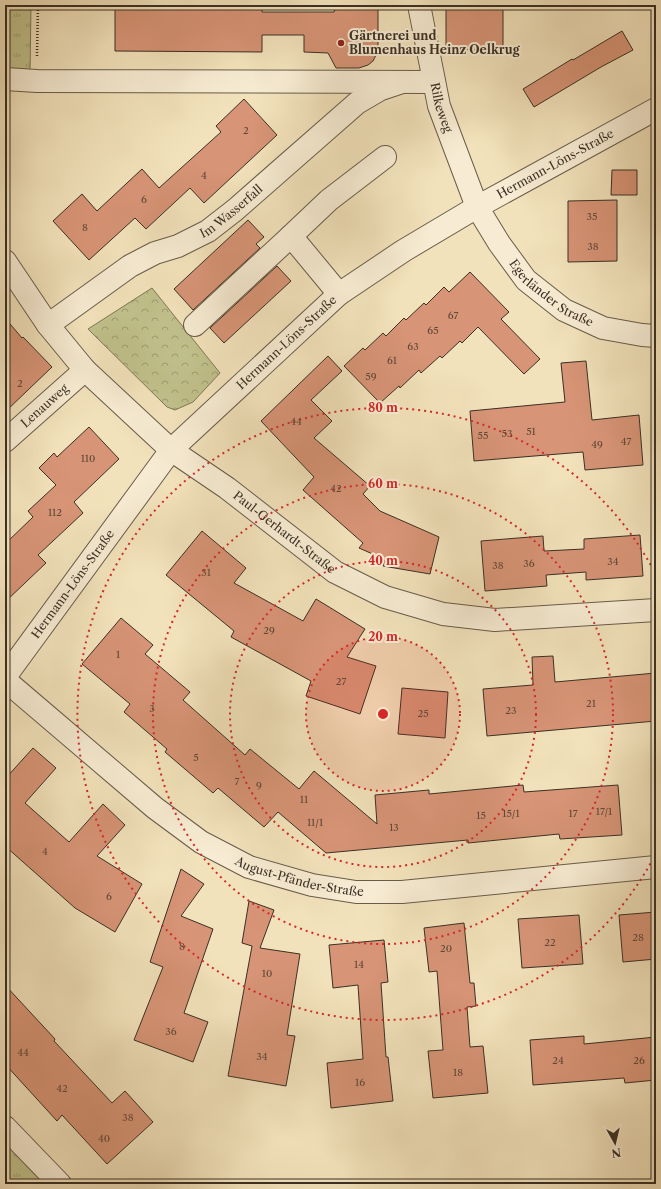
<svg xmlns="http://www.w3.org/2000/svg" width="661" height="1189" font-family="'Libre Caslon Text',serif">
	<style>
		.grass { fill: url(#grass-tufts); stroke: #7e7858 }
		.park { fill: url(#park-crowns); stroke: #7e7858 }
		.building { fill: #d79476; stroke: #3a3025 }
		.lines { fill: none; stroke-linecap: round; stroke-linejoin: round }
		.minor-casing { stroke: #685c4a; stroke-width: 24 }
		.path { stroke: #3a3025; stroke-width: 2.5; stroke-dasharray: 1 2; stroke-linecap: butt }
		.minor { stroke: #f7ecd3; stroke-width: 22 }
		.ring { fill: none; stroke: #d62828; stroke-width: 2; stroke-dasharray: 2 4 }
		.poi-dot { fill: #8f2418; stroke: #f7ecd3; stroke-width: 1.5 }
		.labels { text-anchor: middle; stroke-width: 4; stroke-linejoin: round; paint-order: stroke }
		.number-label { font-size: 10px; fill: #614939 }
		.poi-label { font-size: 12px; font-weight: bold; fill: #3a3025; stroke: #f7ecd3; text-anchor: start }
		.street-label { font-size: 12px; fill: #3a3025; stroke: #f7ecd3 }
		.centre { fill: #d62828; stroke: #f7ecd3; stroke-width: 2 }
		.ring-label { font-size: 12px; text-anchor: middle; font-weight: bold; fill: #d62828; stroke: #f7ecd3; stroke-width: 4; stroke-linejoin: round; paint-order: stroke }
	</style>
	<defs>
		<pattern id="grass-tufts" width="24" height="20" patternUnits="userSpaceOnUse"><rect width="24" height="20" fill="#c1c18c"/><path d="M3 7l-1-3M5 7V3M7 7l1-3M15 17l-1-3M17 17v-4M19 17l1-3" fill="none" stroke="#9e9d72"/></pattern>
		<pattern id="park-crowns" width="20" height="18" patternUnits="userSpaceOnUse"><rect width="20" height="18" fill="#c1c18c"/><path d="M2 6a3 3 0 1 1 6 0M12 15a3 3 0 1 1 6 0" fill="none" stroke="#9e9d72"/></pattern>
	</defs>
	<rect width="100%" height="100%" fill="#f2e2bb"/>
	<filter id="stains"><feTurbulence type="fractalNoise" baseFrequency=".005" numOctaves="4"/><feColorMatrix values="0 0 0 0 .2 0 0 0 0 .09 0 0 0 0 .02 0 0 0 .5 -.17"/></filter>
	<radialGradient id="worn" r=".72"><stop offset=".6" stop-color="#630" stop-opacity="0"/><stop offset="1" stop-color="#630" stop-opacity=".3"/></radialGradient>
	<path class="grass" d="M5,5h26l-1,68 -25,-2z
		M5,1132l50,52h-50z"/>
	<path class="park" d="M152,288l68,85 -27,29 -18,8 -8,-3 -79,-78z"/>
	<path class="building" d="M115,5h147v7h72l3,-7h41v46l-5,10 -5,4 -9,3h-23l-8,-15 -24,-1v-17h-42v17l-147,-1z
		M446,5h57v45h-57z
		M622,31l11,19 -32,17 -67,40 -11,-18 49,-30 1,1z
		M244,99l33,36 -73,68 -14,-15 -44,41 -11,-11 -46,42 -36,-39 29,-27 15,17 45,-42 17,19 62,-56 -5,-6z
		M612,170h25v25h-26z
		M617,200v61l-49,1v-61z
		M248,220l16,17 -8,7 4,4 -67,62 -19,-21z
		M277,266l14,15 -67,62 -14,-15z
		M470,272l39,40 -8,7 39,40 -16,15 -46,-47 -16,16 -2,-2 -18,17 -2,-2 -19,17 -2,-3 -19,18 -1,-2 -19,17 -36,-37 19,-18 2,2 18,-17 3,3 18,-18 2,2 18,-17 2,2 18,-18 5,5z
		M5,318l17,20 1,-1 29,30 -47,45z
		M328,356l14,15 -31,29 21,21 -18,17 56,48 -7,8 17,17 59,26 -9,37 -47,-8 1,-7 -25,-11 4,-5 -60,-53 11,-13 -53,-56z
		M586,361l6,59 47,-5 4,50 -58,5 -2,-18 -109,9 -4,-50 95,-9 -4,-39z
		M89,427l30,32 -45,43 9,11 -45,42 8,8 -41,39v-58l28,-27 -5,-6 28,-26 -17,-17 15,-15 3,4z
		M202,531l44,37 -12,15 69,38 13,-22 49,30 -18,28 29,9 -16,48 -54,-18 5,-15 -80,-44 3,-6 -68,-56z
		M640,535l3,41 -57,4v-8l-40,3 1,11 -62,5 -4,-50 62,-5 1,15 40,-2v-10z
		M121,618l32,27 -8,9 45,38 -7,8 62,55 5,-6 49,40 15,-18 63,53 -2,-29 54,-5v4l94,-9 1,7 94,-7 4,50 -62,4 -1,-5 -91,9v-3l-142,13 -48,-41 -14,15 -46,-39 -5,5 -48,-41 2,-3 -43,-37 6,-8 -48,-40z
		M553,656l2,26 101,-9v48l-169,15 -4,-47 50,-4 -1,-28z
		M402,688l46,4 -3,46 -47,-4z
		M33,748l23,20 -31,35 44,39 34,-38 22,21 -28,31 45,28 -27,48 -40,-24 -70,-62v-67z
		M181,869l23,15 -23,32 32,13 -29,84 24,9 -15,40 -59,-22 29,-73 -13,-5z
		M249,901l25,9 -14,38 40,6 -13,81 8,1 -9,50 -58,-10 24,-130 -10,-3z
		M656,912v47l-33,3 -4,-47z
		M579,915l4,49 -61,4 -4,-49z
		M464,923l6,60h4l2,23 -9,1 3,40 13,-1 5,47 -55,5 -5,-47 15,-1 -6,-79 -8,1 -5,-44z
		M384,940l4,42 -7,1 5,74h2l5,44 -62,7 -4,-45 36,-4 -5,-74 -25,3 -4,-43z
		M5,985l50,54 -1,2 58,62 13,-12 28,31 -46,42 -45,-49 -5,6 -52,-57z
		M584,1036v8l72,-7v43l-31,3 -1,-5 -91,7 -3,-45z"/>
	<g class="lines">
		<g class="minor-casing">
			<g id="minor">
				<path id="s1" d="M419,5l20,101 38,101 22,36 27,37 38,30 39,18 39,7 14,1"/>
				<path d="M5,79l32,2 397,1"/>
				<path d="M291,236l38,-36 56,-43"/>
				<path id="s2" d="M5,261l43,64 37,45 86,80 56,38 108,84 50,25 58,17 52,6 161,-10"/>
				<path id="s3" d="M48,325l82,-59 25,-13 23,-7 30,-15 27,-21 122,-107 24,-14 21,-7"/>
				<path d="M195,325l96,-89 48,58"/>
				<path id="s4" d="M5,441l80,-71"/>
				<path id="s5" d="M5,677l166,-227 168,-156 64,-43 74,-44 179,-98"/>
				<path id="s6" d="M5,680l150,128 46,34 48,25 63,18 44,7h46l254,-25"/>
				<path d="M5,1127l55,57"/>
			</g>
		</g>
		<path class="path" d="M37,56l1,-51"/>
		<use href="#minor" class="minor"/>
	</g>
	<circle cx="383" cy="714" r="77" fill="#d62828" fill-opacity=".12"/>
	<g class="ring">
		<circle cx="383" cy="714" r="77"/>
		<circle cx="383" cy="714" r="153"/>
		<circle cx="383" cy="714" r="230"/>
		<path d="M656 853A306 306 0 1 1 656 575"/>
	</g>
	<circle class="poi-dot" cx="341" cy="43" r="4"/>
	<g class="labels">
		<g class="number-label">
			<text x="246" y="134">2</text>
			<text x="204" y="179">4</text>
			<text x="144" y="203">6</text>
			<text x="592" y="220">35</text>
			<text x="85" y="231">8</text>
			<text x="593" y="250">38</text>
			<text x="453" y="319">67</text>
			<text x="433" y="334">65</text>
			<text x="413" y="350">63</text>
			<text x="392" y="364">61</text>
			<text x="371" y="380">59</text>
			<text x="20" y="387">2</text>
			<text x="296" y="425">44</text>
			<text x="531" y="435">51</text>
			<text x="507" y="437">53</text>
			<text x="483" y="439">55</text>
			<text x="626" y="445">47</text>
			<text x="597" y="448">49</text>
			<text x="88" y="462">110</text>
			<text x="336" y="492">42</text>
			<text x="55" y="516">112</text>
			<text x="613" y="565">34</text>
			<text x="529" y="567">36</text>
			<text x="498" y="569">38</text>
			<text x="206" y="576">31</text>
			<text x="269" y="634">29</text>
			<text x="118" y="658">1</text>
			<text x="341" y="685">27</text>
			<text x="591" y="707">21</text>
			<text x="152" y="712">3</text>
			<text x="511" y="714">23</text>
			<text x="423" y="717">25</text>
			<text x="196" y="761">5</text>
			<text x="237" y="785">7</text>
			<text x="259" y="789">9</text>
			<text x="304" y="803">11</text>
			<text x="604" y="815">17/1</text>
			<text x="511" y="817">15/1</text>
			<text x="573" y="817">17</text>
			<text x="481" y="819">15</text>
			<text x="315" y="826">11/1</text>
			<text x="394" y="831">13</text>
			<text x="45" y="855">4</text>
			<text x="109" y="900">6</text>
			<text x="638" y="941">28</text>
			<text x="550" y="946">22</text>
			<text x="182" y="950">8</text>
			<text x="446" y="952">20</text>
			<text x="359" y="968">14</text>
			<text x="267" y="977">10</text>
			<text x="171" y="1035">36</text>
			<text x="23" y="1056">44</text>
			<text x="262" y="1060">34</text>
			<text x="558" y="1064">24</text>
			<text x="639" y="1064">26</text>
			<text x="458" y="1076">18</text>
			<text x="360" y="1086">16</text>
			<text x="62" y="1092">42</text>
			<text x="128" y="1121">38</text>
			<text x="104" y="1142">40</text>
		</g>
		<g class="poi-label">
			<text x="349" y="40">Gärtnerei und<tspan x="349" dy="14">Blumenhaus Heinz Oelkrug</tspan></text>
		</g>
		<g class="street-label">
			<text dy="4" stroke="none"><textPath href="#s1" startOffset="105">Rilkeweg</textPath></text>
			<text dy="4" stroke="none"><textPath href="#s5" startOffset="763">Hermann-Löns-Straße</textPath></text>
			<text dy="4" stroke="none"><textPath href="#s3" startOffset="217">Im Wasserfall</textPath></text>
			<text dy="4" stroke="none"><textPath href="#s1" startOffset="327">Egerländer Straße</textPath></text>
			<text dy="4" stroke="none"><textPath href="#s5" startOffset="439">Hermann-Löns-Straße</textPath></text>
			<text dy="4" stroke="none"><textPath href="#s4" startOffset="53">Lenauweg</textPath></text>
			<text dy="4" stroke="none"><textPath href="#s2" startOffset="393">Paul-Gerhardt-Straße</textPath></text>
			<text dy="4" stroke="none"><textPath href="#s5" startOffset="115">Hermann-Löns-Straße</textPath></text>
			<text dy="4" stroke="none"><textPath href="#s6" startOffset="360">August-Pfänder-Straße</textPath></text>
		</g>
	</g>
	<circle cx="383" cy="714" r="6" class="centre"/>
	<g class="ring-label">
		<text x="383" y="412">80 m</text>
		<text x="383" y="488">60 m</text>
		<text x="383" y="565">40 m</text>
		<text x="383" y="641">20 m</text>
	</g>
	<rect width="661" height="1189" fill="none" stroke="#f2e2bb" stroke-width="20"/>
	<rect x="6" y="6" width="649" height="1177" fill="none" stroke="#3a3025" stroke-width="2"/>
	<rect x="10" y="10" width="641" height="1169" fill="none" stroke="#3a3025"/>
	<g transform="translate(615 1143) rotate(172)" stroke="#f7ecd3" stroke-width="3" paint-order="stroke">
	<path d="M0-3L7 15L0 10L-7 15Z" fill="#3a3025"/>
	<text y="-6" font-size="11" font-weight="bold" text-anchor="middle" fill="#3a3025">N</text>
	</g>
	<rect width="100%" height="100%" filter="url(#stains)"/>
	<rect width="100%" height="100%" fill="url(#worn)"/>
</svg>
